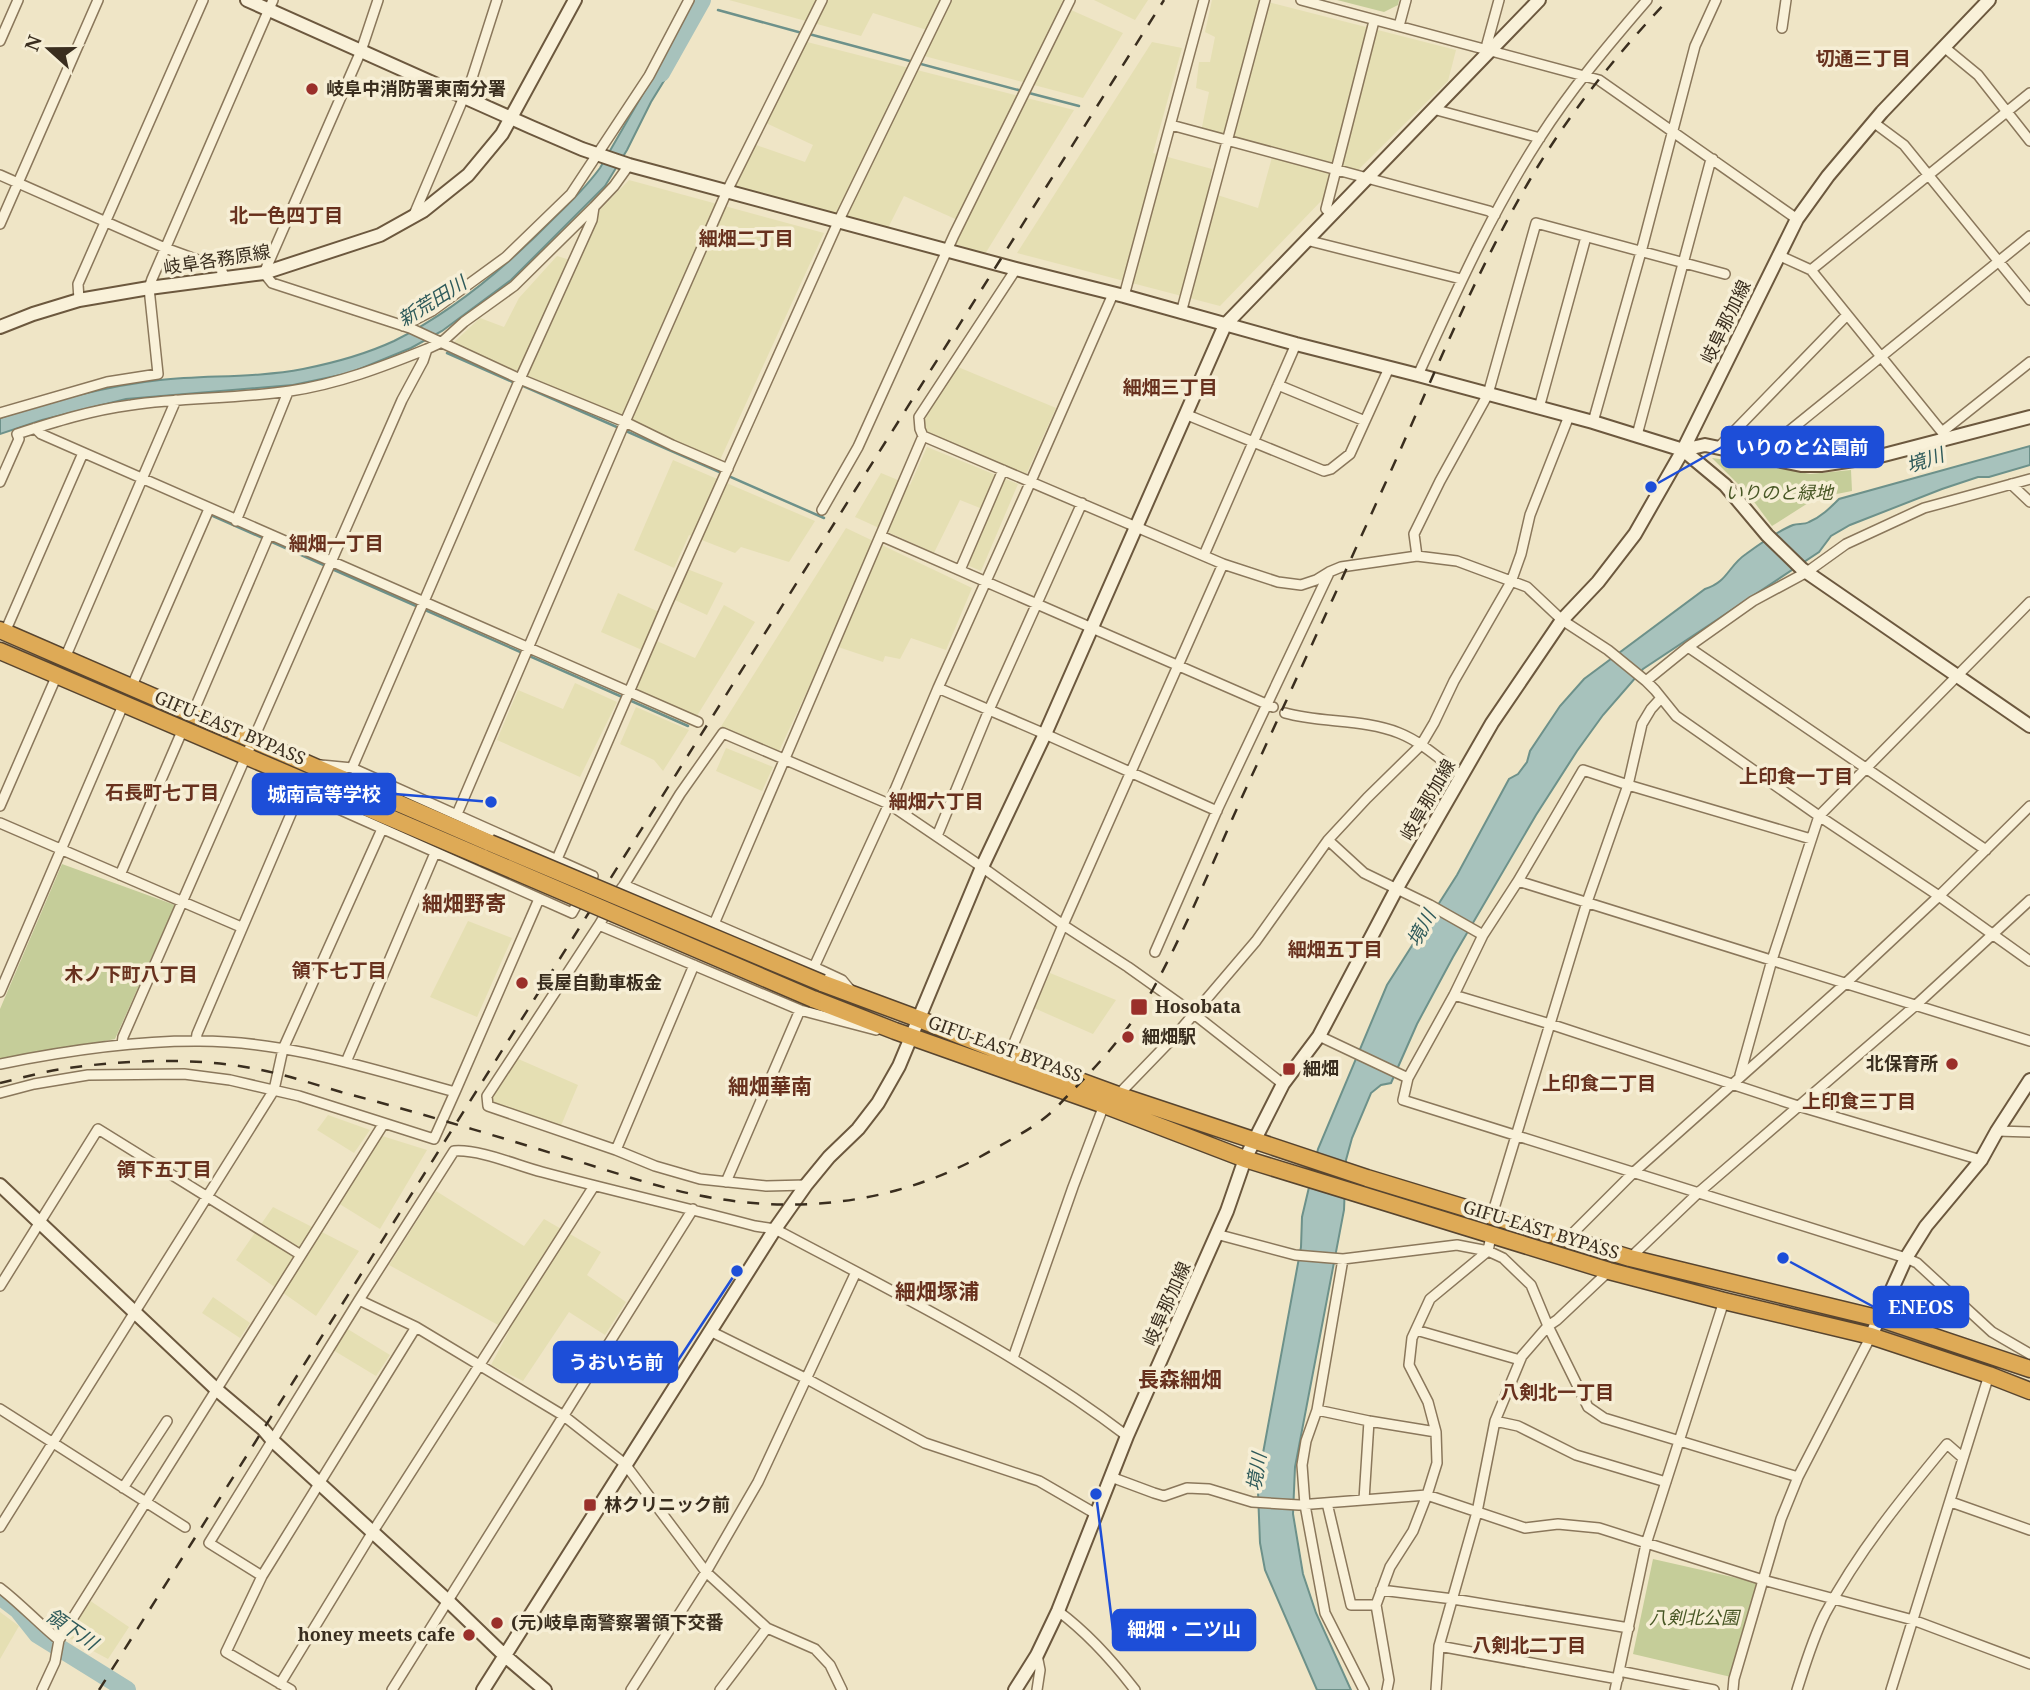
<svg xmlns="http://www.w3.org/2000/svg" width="2030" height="1690" font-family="'Noto Serif','Noto Sans JP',serif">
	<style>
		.farmland { fill: #e5dfb3 }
		.green { fill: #c5cd99 }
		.water { fill: #a7c2bc; stroke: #6d918a; stroke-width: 2 }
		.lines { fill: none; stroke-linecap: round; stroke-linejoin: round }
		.stream { stroke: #6d918a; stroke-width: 2.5 }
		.river { stroke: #a7c2bc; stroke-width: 18 }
		.street-casing { stroke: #8a775b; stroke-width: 12 }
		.secondary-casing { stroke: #6c583e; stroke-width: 16 }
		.highway-casing { stroke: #58452f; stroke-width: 19 }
		.street { stroke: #f9f1d9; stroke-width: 9 }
		.secondary { stroke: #f9f1d9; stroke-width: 12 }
		.highway { stroke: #deaa56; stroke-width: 16 }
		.rail { stroke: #3a2e1f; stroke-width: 2.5; stroke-dasharray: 12 12; stroke-linecap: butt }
		.highway-bridge-casing { stroke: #58452f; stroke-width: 19; stroke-linecap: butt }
		.highway-bridge { stroke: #deaa56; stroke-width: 16 }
		.poi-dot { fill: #9a2f2a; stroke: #f6eed5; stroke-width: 2.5 }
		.labels { text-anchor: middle; stroke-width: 7; stroke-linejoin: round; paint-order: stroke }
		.poi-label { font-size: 18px; font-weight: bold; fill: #3a2e1f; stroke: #f6eed5; text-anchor: start }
		.street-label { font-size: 18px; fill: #3a2e1f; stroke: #f6eed5 }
		.park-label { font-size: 18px; font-style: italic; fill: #485725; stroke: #f6eed5 }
		.neighbourhood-label { font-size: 19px; font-weight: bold; fill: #68311e; stroke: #f6eed5 }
		.water-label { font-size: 19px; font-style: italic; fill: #2e5a5a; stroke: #f6eed5 }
		.quarter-label { font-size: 21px; font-weight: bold; fill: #68311e; stroke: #f6eed5 }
		.leader { fill: none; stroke: #1d4ed8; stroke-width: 2.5 }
		.callout-dot { fill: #1d4ed8; stroke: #f6eed5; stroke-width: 2.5 }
		.callout { fill: #1d4ed8; stroke: #1d4ed8; stroke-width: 2.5 }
		.callout-label { font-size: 19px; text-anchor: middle; font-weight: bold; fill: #fff }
	</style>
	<rect width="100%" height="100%" fill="#efe5c6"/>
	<path class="farmland" d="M729,0h336l-3,6 61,27 -40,65 -159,-42 3,-26 -54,-17 -12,23z
		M1094,0h54l-13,20z
		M1212,0h48l196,50 -8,31 -94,93 -19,-3 -10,26 -105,109 -203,-53 135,-211 30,6 -29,105 59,16 -4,23 50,16 16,-58 -73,-18 8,-40 -13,-4 3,-26h11l5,-25 -10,-5z
		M807,42l267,68 -89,144 -32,-11 9,-21 -58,-26 -16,32 -154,-40 22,-43 49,17 8,-17 -47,-22z
		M629,180l195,53 -104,227 -267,-117 27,-25 24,9 15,-29 38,-42 20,6 20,-49z
		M958,367l98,41 -31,69 -100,-43 -3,-14z
		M927,447l91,37 -37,87 -19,-8 23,-52 -5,-3 -20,-8 -26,53 -79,-36 26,-44 29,12z
		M673,460l142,61 -26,41 -48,-15 -6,6 -46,-18 -15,33 -40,-18z
		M846,528l126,60 -26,62 -35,-12 -11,21 -15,-3 -2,6 -54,-18 -50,107 -59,-23z
		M687,569l36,14 -16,32 -32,-15z
		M618,593l41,19 -17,38 -41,-18z
		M724,605l31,17 -60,97 -61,-27 23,-51 38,17z
		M575,683l42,19 -37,75 -83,-37 21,-50 45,19z
		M636,707l53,23 -26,41 -9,-11 -34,-16z
		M726,748l47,19 -11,24 -46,-20z
		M468,921l44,17 -35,79 -47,-20z
		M1050,973l66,27 -23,34 -59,-26z
		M516,1058l62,27 -18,43 -71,-22v-7z
		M328,1115l42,15 -16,23 -37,-23z
		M379,1135l48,15 -47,79 -42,-26z
		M436,1191l88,55 20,-27 57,33 -14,23 39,27 -21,33 -36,-23 -46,69 -32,-16 18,-34 -120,-66z
		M273,1207l86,44 -43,65 -80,-56z
		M213,1297l37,26 -10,15 -38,-25z
		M346,1328l44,27 -14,21 -43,-26z
		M89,1600l40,27 -21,32 -41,-22z
		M0,1612l19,14 -19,33z"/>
	<path class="green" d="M1337,0h62l-1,5 -14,7z
		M1712,458l47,6 51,10 41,-4 1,21 -36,7 -44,28 -23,-31z
		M62,864l113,41 -60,134 -115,22v-52z
		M1653,1559l106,24 -28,94 -98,-23z"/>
	<path class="water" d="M667,52l11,6 -27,44 -24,48 -22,36 -94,94 -69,51 -31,17 -61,25 -57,12 -167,14 -84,21 -42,14v-16c53,-17 105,-32 160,-38 47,-5 96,-2 143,-11 30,-6 63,-15 91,-28 60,-30 113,-75 159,-122 17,-16 33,-32 47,-51z
		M2030,446v19l-41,12h-11l-36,12 -92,36 -19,11 -12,16 -176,117 -40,46 -26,36 -41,64 -83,142 -36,67 -26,59 -10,2 -10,8 -19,45 -6,22 -2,50 -49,257 -2,47 10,60 13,39 35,77h-34l-52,-120 -5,-27 -2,-51 3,-28 40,-217 1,-30 16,-68 69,-164 70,-110 52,-96 9,-5 9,-12 3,-11 30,-45 24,-27 121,-90c23,-7 23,-23 41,-35 11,-8 34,-24 47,-29 5,-2 11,0 16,-3 12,-5 21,-14 30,-23z"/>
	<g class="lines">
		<path class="stream" d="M718,10l84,23
			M809,34l213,57
			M1029,93l50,13
			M447,353l68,30
			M521,385l303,133
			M213,516l113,50
			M332,569l356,157"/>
		<path class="river" d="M661,73l41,-73
			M0,1596l18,14 19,24 90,56"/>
		<g class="street-casing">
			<path id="street" d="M378,0l-17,51 -97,222 8,10 138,45 110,51 105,43 47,23 56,24
				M1301,0l298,80 198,139
				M1399,26l7,-26
				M1782,28l4,-28
				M0,41l18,-41
				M1944,47l34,28 52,66
				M1490,51l-3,-7 12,-44
				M1433,109l107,29
				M1873,122l31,23 126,155
				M1171,125l318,86 6,4
				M0,175l165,73 55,20 6,11
				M1331,214l-5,-5 48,-188
				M413,217l59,-139 25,-78
				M0,224l98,-224
				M1306,240l155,39
				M1778,255l33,15 131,162 4,7
				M1016,269l-97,148 1,12 3,7 300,128 55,18 23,3 15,-5 13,-8 12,-5 76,-11 40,5 70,26 35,33 46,30 38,31 9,9 21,26 143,100 120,80 91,65
				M1811,270l219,-177
				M1124,296l80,-296
				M79,300l-1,-16 125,-284
				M1181,313l84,-313
				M403,326l29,-15 74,-54 65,-63 78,-118 40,-76
				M1418,375c37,-81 73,-162 121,-236 32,-50 70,-95 108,-139
				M1278,385l87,36
				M1539,408l47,-171
				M0,413l107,-31 51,-8 -9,-86 3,-9 121,-279
				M1185,414l139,57 7,-2 19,-15 39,-86
				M1593,422l48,-170 54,-206 21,-46
				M35,428l6,6 657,288
				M1942,432l88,-70
				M1637,435l73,-272 3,-4
				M1718,448l129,-133
				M1762,457l5,-8 263,-213
				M0,482l19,-43 -2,-5c37,-12 75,-24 114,-29 52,-8 106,-6 159,-14 48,-7 92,-24 137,-42
				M2011,484l19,18
				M822,510l36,-63 96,-212 116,-235
				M236,521l52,-129
				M881,536l392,171
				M1204,555l92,-211
				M1417,556l-3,-22 26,-53 48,-87 48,-171 189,51
				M960,570l43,-100
				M5,632l78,-179
				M1688,647l298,203
				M65,658l111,-258
				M1646,681l42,-34 65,-46 54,-29 39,-28 78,-36 106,-29
				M131,688l78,-179
				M938,688l107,46 172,77
				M1285,713c35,10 80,6 114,20 23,9 43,28 63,43
				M192,715l77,-180
				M352,768l168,-389 72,-159 2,-13 20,-21 15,-21
				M308,786l8,13 256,114 21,-37 -241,-108 -31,-3
				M0,806l57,-131
				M457,814l168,-392 102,-231 95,-191
				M0,823l241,104
				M937,836l52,-126 93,-207
				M1328,840l36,33 66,32 53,30
				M557,859l110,-255 172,-384 107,-220
				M120,875l63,-146
				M1518,881l65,-111 45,15 183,54
				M624,885l56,-91 43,-61 166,71 93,63 81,58 65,42 66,47 89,70
				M621,889l3,-4 190,82 28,13 10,12
				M608,910l-9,15 201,85 76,20
				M714,924l209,-488
				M599,925l-112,171 1,10 128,44 39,16 45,13 66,7 40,-1
				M1155,952l63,-144 111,-235
				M814,967l75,-163 49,-116 93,-207 82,-187
				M0,992l124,-289
				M1454,995l96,29 248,82 183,54
				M1319,1036l89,42
				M196,1041l1,-7 108,-253
				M2030,1041l-512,-160 -35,54 -29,60 -46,83 -5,22 503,158 11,5 75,69 38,22
				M122,1044l1,-7 279,-637 21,-39 4,-12 15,-7 22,-20 50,-36 80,-79
				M1009,1055l54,-130 160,-361
				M346,1062l89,-209
				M0,1064c64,-13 129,-23 195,-23 89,-1 176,28 260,51l84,-193
				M1740,1075l32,-115 47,-144 211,-214
				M0,1093l34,-9 54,-9 96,-1 46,6 69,16 135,43 21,-47
				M1118,1095l57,-59 81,-95 72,-101 39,-42 54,-53 13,-22 20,-42 57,-99 10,-28 9,-39 39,-99
				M1997,1131l33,1
				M616,1150l78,-185
				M726,1182l74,-172
				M1492,1215l95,-313 41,-117 14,-61 9,-15 10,-11
				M1216,1234l79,21 48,4 114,-14 31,6 15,7 28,27 17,41 40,81 16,11 194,59
				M1567,1239l67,-67 212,-189 93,-87 91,-90
				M1630,1258l68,-65 218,-188 114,-105
				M1343,1259l-26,151 -11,31 -4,24 3,40 20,108 39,77
				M0,1286l98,-157 203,126
				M359,1300l57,27 148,89 61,48 81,108 61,56 48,21 15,16 12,25
				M1416,1330l104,30
				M710,1331l97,48 118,64 114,38 57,33
				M1013,1358l60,-171 31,-82
				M0,1409l185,118
				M1317,1410l52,11 67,11
				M1495,1421l23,5 58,29 90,27
				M1111,1477l43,16 10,3 23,-8 22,1 43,13 47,3 128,-10 98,33 33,-4 41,4 164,52 150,40 117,44
				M123,1488l44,-67
				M1364,1500l5,-79
				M1951,1502l79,28
				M1327,1503l24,102h25
				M0,1527l274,-437 9,-41 99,-220
				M262,1576l-53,-33 150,-243 95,-149c25,-2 62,14 88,21 71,19 142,35 213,54l20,3c120,64 244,124 352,207
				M0,1588c21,16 39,36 59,52
				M1381,1590l72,9 176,29
				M1058,1611c31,23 54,49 77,79
				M1439,1646l179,33
				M1619,1671l95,19
				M280,1684l92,-151 222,-347
				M42,1690l13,-28 4,-22 325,-517
				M291,1690l-65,-38 36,-76 154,-249
				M392,1690l301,-481
				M631,1690l75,-118 52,-90 98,-210
				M720,1690l47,-62
				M1037,1690l3,-20 -3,-15
				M1387,1690l2,-10 -13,-75 14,-38 23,-36 14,-36 10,-32 -1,-31 -8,-30 -19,-37 3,-27 18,-39 58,-48 3,-15
				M1436,1690l3,-44 38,-134 18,-91 27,-65 26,-30 9,-6 52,-49
				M1615,1690l31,-146 78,-243
				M1733,1690l1,-11 47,-160 17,-42 73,-141
				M1797,1690c8,-25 16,-52 28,-76 33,-62 77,-116 122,-170l16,14
				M1891,1690l98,-315"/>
		</g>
		<g class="secondary-casing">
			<path id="secondary" d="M247,0l284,127 51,22 47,16 387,104 108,27 172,48 122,31 175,47 90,28 42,35 42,50 35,34 228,157
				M0,327l33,-13 46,-14 70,-12 115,-15 116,-38 43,-24 45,-36 34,-41 73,-134
				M1683,450l22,-5 96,20h20l59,-9 150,-39
				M0,1185l217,205 46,39 10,12 175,160 56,54 41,35
				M1871,1336l35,-78 20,-32 55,-66 16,-29 33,-51
				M483,1690l292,-461 31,-44 23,-28 29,-28 20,-26 21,-37 83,-199 63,-133 180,-409 314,-325
				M1015,1690l22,-35 21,-44 69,-175 100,-225 18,-52 38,-75 36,-48 78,-148 95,-165 70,-103 36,-38 37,-48 48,-84 114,-231 31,-43 54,-64 107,-112"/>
		</g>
		<g class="highway-casing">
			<path id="highway" d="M0,630l490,213
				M0,651l484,207
				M822,983l97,36 90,36 109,40 249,83 263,80 251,61 149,50
				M813,999l82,32 209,74 141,54 364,112 115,30 147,35 118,39 41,16"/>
		</g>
		<use href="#street" class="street"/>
		<use href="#secondary" class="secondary"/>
		<use href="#highway" class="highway"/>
		<path class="rail" d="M0,1083c22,-5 45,-12 68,-15 59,-8 128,-11 188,1 28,5 57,15 85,23 75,20 149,42 223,65 44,13 88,29 133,38 104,21 205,8 297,-46 18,-10 37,-20 53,-33 10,-8 18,-18 27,-27 30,-30 56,-61 78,-98 34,-62 61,-129 90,-194 53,-115 105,-229 157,-344 40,-91 79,-184 129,-270 38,-66 88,-128 140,-183
			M99,1690l1065,-1690"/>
		<g class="highway-bridge-casing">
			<path id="highway-bridge" d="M490,843l332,140
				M484,858l329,141"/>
		</g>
		<use href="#highway-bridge" class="highway-bridge"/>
	</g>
	<g class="poi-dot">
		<circle cx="312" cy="89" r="7"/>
		<circle cx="522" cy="983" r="7"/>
		<rect x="1130" y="998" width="18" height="18" rx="3.5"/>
		<circle cx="1128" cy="1037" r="7"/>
		<circle cx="1952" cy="1064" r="7"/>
		<rect x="1282" y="1062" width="14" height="14" rx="3.5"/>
		<rect x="583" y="1498" width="14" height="14" rx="3.5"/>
		<circle cx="497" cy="1623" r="7"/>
		<circle cx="469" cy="1635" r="7"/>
	</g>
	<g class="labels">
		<g class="poi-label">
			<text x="326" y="95">岐阜中消防署東南分署</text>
			<text x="536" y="989">長屋自動車板金</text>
			<text x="1155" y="1013">Hosobata</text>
			<text x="1142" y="1043">細畑駅</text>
			<text x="1938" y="1070" text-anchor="end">北保育所</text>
			<text x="1303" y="1075">細畑</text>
			<text x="604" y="1511">林クリニック前</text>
			<text x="511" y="1629">(元)岐阜南警察署領下交番</text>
			<text x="455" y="1641" text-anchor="end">honey meets cafe</text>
		</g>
		<g class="street-label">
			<text transform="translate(217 260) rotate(-9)" y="6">岐阜各務原線</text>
			<text transform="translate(1726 322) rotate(-64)" y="6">岐阜那加線</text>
			<text transform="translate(230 728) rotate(23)" y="6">GIFU-EAST BYPASS</text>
			<text transform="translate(1428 800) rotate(-60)" y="6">岐阜那加線</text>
			<text transform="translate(1005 1049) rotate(20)" y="6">GIFU-EAST BYPASS</text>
			<text transform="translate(1541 1230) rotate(17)" y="6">GIFU-EAST BYPASS</text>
			<text transform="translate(1167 1304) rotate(-66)" y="6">岐阜那加線</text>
		</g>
		<g class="park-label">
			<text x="1779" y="499">いりのと緑地</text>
			<text x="1694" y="1624">八剣北公園</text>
		</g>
		<g class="neighbourhood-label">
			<text x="1863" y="65">切通三丁目</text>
			<text x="286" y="222">北一色四丁目</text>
			<text x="746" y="245">細畑二丁目</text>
			<text x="1170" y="394">細畑三丁目</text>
			<text x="336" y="550">細畑一丁目</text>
			<text x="1796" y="783">上印食一丁目</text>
			<text x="162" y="799">石長町七丁目</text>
			<text x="936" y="808">細畑六丁目</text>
			<text x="1335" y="956">細畑五丁目</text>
			<text x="339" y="977">領下七丁目</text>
			<text x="131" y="981">木ノ下町八丁目</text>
			<text x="1599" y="1090">上印食二丁目</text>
			<text x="1859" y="1108">上印食三丁目</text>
			<text x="164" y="1176">領下五丁目</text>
			<text x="1557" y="1399">八剣北一丁目</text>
			<text x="1529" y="1652">八剣北二丁目</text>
		</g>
		<g class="water-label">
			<text transform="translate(432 301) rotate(-32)" y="7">新荒田川</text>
			<text transform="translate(1925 460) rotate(-19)" y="7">境川</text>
			<text transform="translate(1421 928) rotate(-61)" y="7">境川</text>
			<text transform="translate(1256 1472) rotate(-81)" y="7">境川</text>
			<text transform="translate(72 1629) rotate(34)" y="7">領下川</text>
		</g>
		<g class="quarter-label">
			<text x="464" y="911">細畑野寄</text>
			<text x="770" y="1094">細畑華南</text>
			<text x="937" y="1299">細畑塚浦</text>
			<text x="1180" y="1387">長森細畑</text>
		</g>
	</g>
	<path class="leader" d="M1651 487L1722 447M491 802L395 794M1783 1258L1874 1307M737 1271L677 1362M1096 1494L1113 1630"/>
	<g class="callout-dot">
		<circle cx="1651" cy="487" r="7"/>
		<circle cx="491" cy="802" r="7"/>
		<circle cx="1783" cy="1258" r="7"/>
		<circle cx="737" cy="1271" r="7"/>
		<circle cx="1096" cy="1494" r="7"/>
	</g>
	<g class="callout">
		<rect x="1722" y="427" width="161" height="40" rx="7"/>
		<rect x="253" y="774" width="142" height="40" rx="7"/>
		<rect x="1874" y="1287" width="94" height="40" rx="7"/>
		<rect x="554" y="1342" width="123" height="40" rx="7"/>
		<rect x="1113" y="1610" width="142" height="40" rx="7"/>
	</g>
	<g class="callout-label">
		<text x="1802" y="454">いりのと公園前</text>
		<text x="324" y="801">城南高等学校</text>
		<text x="1921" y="1314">ENEOS</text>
		<text x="616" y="1369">うおいち前</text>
		<text x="1184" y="1636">細畑・二ツ山</text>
	</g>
	<g transform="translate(49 49) rotate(291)" stroke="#f6eed5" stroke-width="5" paint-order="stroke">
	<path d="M0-5L12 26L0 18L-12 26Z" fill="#3a2e1f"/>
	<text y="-10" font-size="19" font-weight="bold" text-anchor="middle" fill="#3a2e1f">N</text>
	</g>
</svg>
